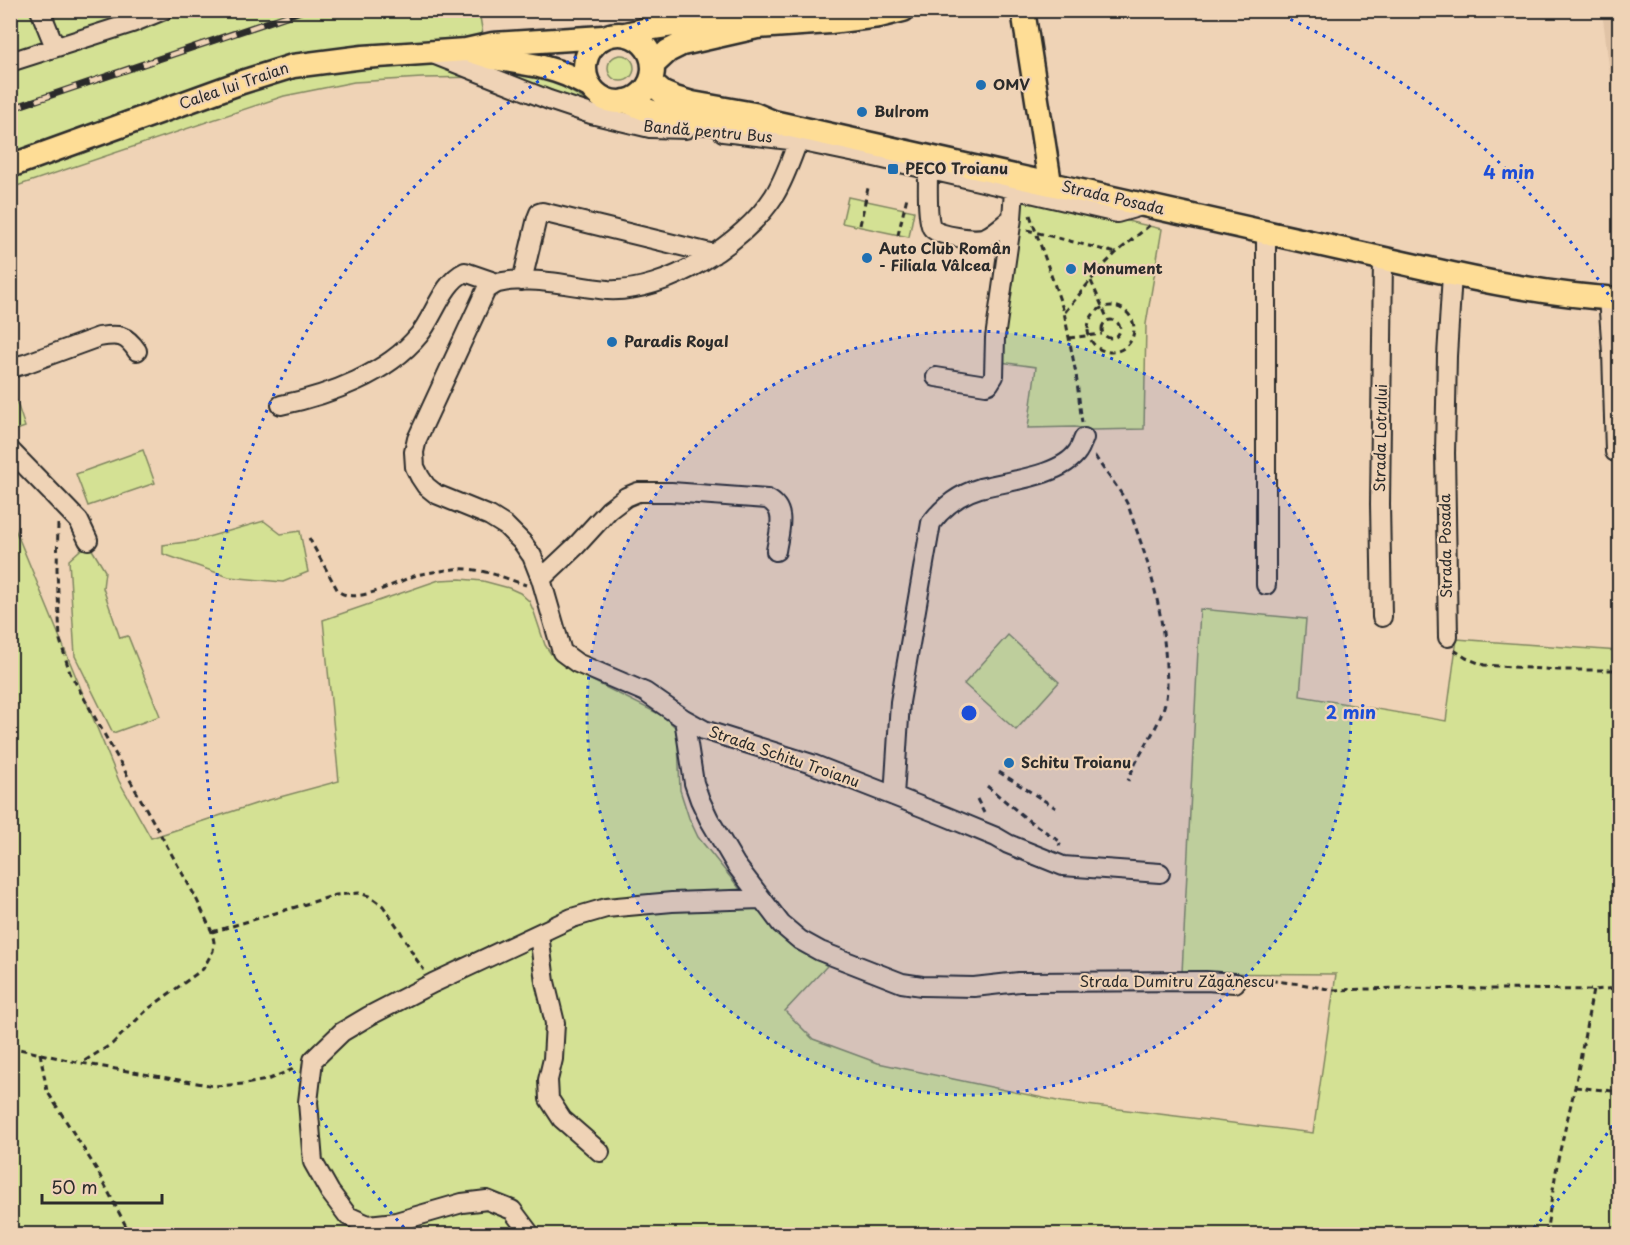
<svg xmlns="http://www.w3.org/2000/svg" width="1630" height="1245" font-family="'Playpen Sans',sans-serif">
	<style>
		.built { fill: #e0c3a6 }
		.green { fill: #d4e194; stroke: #808660; stroke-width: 1.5 }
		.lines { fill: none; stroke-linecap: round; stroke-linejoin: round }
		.minor-casing { stroke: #2b2b2b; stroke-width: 22 }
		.major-casing { stroke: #2b2b2b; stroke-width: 27 }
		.path { stroke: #2b2b2b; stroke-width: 3; stroke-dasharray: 6 4.5; stroke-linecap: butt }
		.minor { stroke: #efd3b6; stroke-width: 18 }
		.major { stroke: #fedd96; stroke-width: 22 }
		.rail-casing { stroke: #2b2b2b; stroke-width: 7 }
		.rail { stroke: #efd3b6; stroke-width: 4.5; stroke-dasharray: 14; stroke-linecap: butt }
		.ring { fill: none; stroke: #1d4ed8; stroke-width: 3; stroke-dasharray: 3 6 }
		.poi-dot { fill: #1f6fb2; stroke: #efd3b6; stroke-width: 2 }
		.labels { text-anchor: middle; stroke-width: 4.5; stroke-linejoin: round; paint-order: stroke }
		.poi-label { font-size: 15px; font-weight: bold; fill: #2b2b2b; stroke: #efd3b6; text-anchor: start }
		.street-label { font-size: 15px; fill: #2b2b2b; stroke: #efd3b6 }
		.centre { fill: #1d4ed8; stroke: #efd3b6; stroke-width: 3 }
		.ring-label { font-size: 18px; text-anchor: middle; font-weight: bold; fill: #1d4ed8; stroke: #efd3b6; stroke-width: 4.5; stroke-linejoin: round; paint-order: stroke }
	</style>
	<rect width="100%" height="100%" fill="#efd3b6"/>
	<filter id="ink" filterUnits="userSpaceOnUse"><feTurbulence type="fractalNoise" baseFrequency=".0167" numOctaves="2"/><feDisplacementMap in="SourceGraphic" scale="12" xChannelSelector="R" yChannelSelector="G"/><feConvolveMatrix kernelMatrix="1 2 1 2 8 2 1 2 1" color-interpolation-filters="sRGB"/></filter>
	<g filter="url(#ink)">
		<path class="built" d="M1602,11h17v134z"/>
		<path class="green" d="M10,11h469l10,59 51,8 13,4 12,6 32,19 36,14 -143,-44 -68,1 -68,4 -70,14 -273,92z
			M608 68a13 13 0 1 1 26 0a13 13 0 1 1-26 0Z
			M848,197l66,14 -5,26 -67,-14z
			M1023,197l139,32 -16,95 -2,105 -52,1 -17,-3 -47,1 8,-61 -35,-5z
			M16,400l9,27 -14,5v-31z
			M143,450l12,33 -67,23 -12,-32z
			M10,517l109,264 32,57 107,-35 81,-22 -16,-161 116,-40 21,-1 23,2 26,7 11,5 9,8 5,11 11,33 6,9 16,12 24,14 74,37 10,10 3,14 2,49 9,28 9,19 54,67 40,38 35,24 -42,45 28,28 65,24 184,39 251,31 23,-159 -154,-1 18,-364 106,10 -6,77 146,25 11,-82 162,12v583h-1608z
			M264,521l17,13 19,-3 8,41 -25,10 -54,-5 -66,-23v-9l31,-4z
			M88,543l17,28 -2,17 17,50 8,-2 32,80 -47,17 -38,-77 -6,-96z
			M1008,635l51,47 -43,48 -52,-46z"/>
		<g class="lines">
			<g class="minor-casing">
				<path id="minor" d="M40,10l15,37
					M430,53l119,47 42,14 59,14 36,1
					M10,62l122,-39 32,-13
					M803,128c-9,22 -16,47 -29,68 -30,47 -108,97 -166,94 -32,-3 -79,-15 -110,-7 -4,1 -8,5 -12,7l-69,149 -3,13 1,15 5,10 6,9 10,8 54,22 16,10 16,16 10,14 9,23 21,73 15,11 68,29 39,27 20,11 108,34 133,52 51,21 12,7 55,22 97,7
					M723,132l75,9 72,15 247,57 28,-8
					M929,158c-1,12 -3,61 3,70 5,8 44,13 54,9 9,-4 18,-13 26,-19
					M1266,232v353
					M522,281l15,-63 2,-5 3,-1 172,42
					M1608,298l4,54 3,100
					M10,368l15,-4 74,-27c19,-3 27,-3 38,14
					M936,377l50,8 3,-1 5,-8 1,-38 17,-120 3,-41
					M281,405c48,-10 106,-31 138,-70 15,-18 24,-53 46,-63l32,11
					M10,450l69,71 9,19
					M541,579l35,-33 33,-36 17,-13 12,-5h33l96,7c21,10 12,32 9,52
					M1382,617l-2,-113 3,-245
					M1448,637l-3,-184 2,-97 5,-82
					M684,719l10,64 6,17 9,19 27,46 45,59 19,16 20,11 82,32 20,3 52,1 45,-5 187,-1 29,2
					M894,796l6,-94 31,-179c12,-16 29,-29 49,-35 27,-7 82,-12 98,-37 3,-4 4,-9 6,-13
					M539,934l6,48 10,41 -2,36 -5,21 1,19 13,20 38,33
					M530,1234l-18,-24 -25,-10 -25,3 -66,19 -28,3 -20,-9 -18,-24 -17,-30 -5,-60 5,-42 29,-28 27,-16 64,-33 139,-65 34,-10 66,-6 89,-3"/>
			</g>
			<g class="major-casing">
				<path id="major" d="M1023,10l27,173
					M585 68a34 34 0 1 1 68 0a34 34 0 1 1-68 0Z
					M625,34c35,-9 74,-13 110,-11
					M468,50l25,8 46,8 17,5 11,4 24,12
					M653,65l15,-14 14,-7 75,-17 73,-5 49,-6 24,-6
					M650,82l13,11 12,5 17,5 62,11 19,8 679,152c55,12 111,22 168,25
					M625,101l45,18 54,5 34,-1
					M10,166l232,-84 51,-16 70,-9 103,-7 27,-6 110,-7"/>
			</g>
			<path class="path" d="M1030,215l34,97 12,62 6,49
				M860,225l8,-37
				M1027,230l89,23
				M898,235l9,-38
				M1091,281l17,39
				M1088 329a23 23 0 1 1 46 0a23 23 0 1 1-46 0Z
				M1065,312l35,-43 16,-16 34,-28
				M1102 329a9 9 0 1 1 18 0a9 9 0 1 1-18 0Z
				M1069,338l33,-4
				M1095,456c9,15 20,27 29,42 5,7 7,17 10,25 17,46 30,94 32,143 1,13 2,25 -1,37 -7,28 -28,51 -37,78
				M58,524l-1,45 3,71 10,33 125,223 17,36 2,10 -1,9 -10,18 -55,40 -36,35 -31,19
				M309,538l29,53c19,15 59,-10 79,-16 12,-3 25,-4 37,-6 25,-2 48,8 72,16
				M1454,650l12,8 18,7 74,5h62
				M999,772l57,36
				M987,786l41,34 33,22 -2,4
				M977,799l7,14
				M212,932l124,-37 23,-2 10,3 14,10 16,23 17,30 8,11
				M1250,980l6,-1 45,5 32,6 68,-2 192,2 27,-2
				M10,1047l71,16 133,23 31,-2 22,-4 29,-12
				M40,1053l7,38 50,79 33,64
				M1575,1087l38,4 7,3
				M1546,1234l12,-75 17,-72 18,-97"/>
			<use href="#minor" class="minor"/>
			<use href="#major" class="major"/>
			<g class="rail-casing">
				<path id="rail" d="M10,109l294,-99"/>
			</g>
			<use href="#rail" class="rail"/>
		</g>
	</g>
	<circle cx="969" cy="713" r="382" fill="#1d4ed8" fill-opacity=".12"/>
	<g class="ring">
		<circle cx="969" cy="713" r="382"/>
		<path d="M1617 1118A764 764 0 0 1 1528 1234M410 1234A764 764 0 0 1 664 12M1274 12A764 764 0 0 1 1617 308"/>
	</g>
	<g class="poi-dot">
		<circle cx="981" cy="85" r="6"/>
		<circle cx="862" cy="112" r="6"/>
		<rect x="887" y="163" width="12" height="12" rx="3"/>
		<circle cx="867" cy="258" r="6"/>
		<circle cx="1071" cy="269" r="6"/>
		<circle cx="612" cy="342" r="6"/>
		<circle cx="1009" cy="763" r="6"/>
	</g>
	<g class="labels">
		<g class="poi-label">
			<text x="993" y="90">OMV</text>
			<text x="874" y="117">Bulrom</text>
			<text x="905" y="174">PECO Troianu</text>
			<text x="879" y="254">Auto Club Român<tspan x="879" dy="17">- Filiala Vâlcea</tspan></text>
			<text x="1083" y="274">Monument</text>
			<text x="624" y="347">Paradis Royal</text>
			<text x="1021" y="768">Schitu Troianu</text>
		</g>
		<g class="street-label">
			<text transform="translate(234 86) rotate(-19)" y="5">Calea lui Traian</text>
			<text transform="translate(708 132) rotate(5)" y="5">Bandă pentru Bus</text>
			<text transform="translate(1113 198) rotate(13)" y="5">Strada Posada</text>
			<text transform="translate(1381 438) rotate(-89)" y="5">Strada Lotrului</text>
			<text transform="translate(1446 546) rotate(-91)" y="5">Strada Posada</text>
			<text transform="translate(784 757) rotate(19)" y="5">Strada Schitu Troianu</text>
			<text x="1177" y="987">Strada Dumitru Zăgănescu</text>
		</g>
	</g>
	<circle cx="969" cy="713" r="9" class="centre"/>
	<g class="ring-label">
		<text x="1509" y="179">4 min</text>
		<text x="1351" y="719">2 min</text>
	</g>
	<rect width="1630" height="1245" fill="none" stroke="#efd3b6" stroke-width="36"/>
	<rect x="18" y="18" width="1594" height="1209" fill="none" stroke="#2b2b2b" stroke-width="2" filter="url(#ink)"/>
	<path d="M42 1194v9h120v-9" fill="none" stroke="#2b2b2b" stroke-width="3"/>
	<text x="51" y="1194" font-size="18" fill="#2b2b2b" stroke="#efd3b6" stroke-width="4.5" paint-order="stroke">50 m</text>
</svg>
